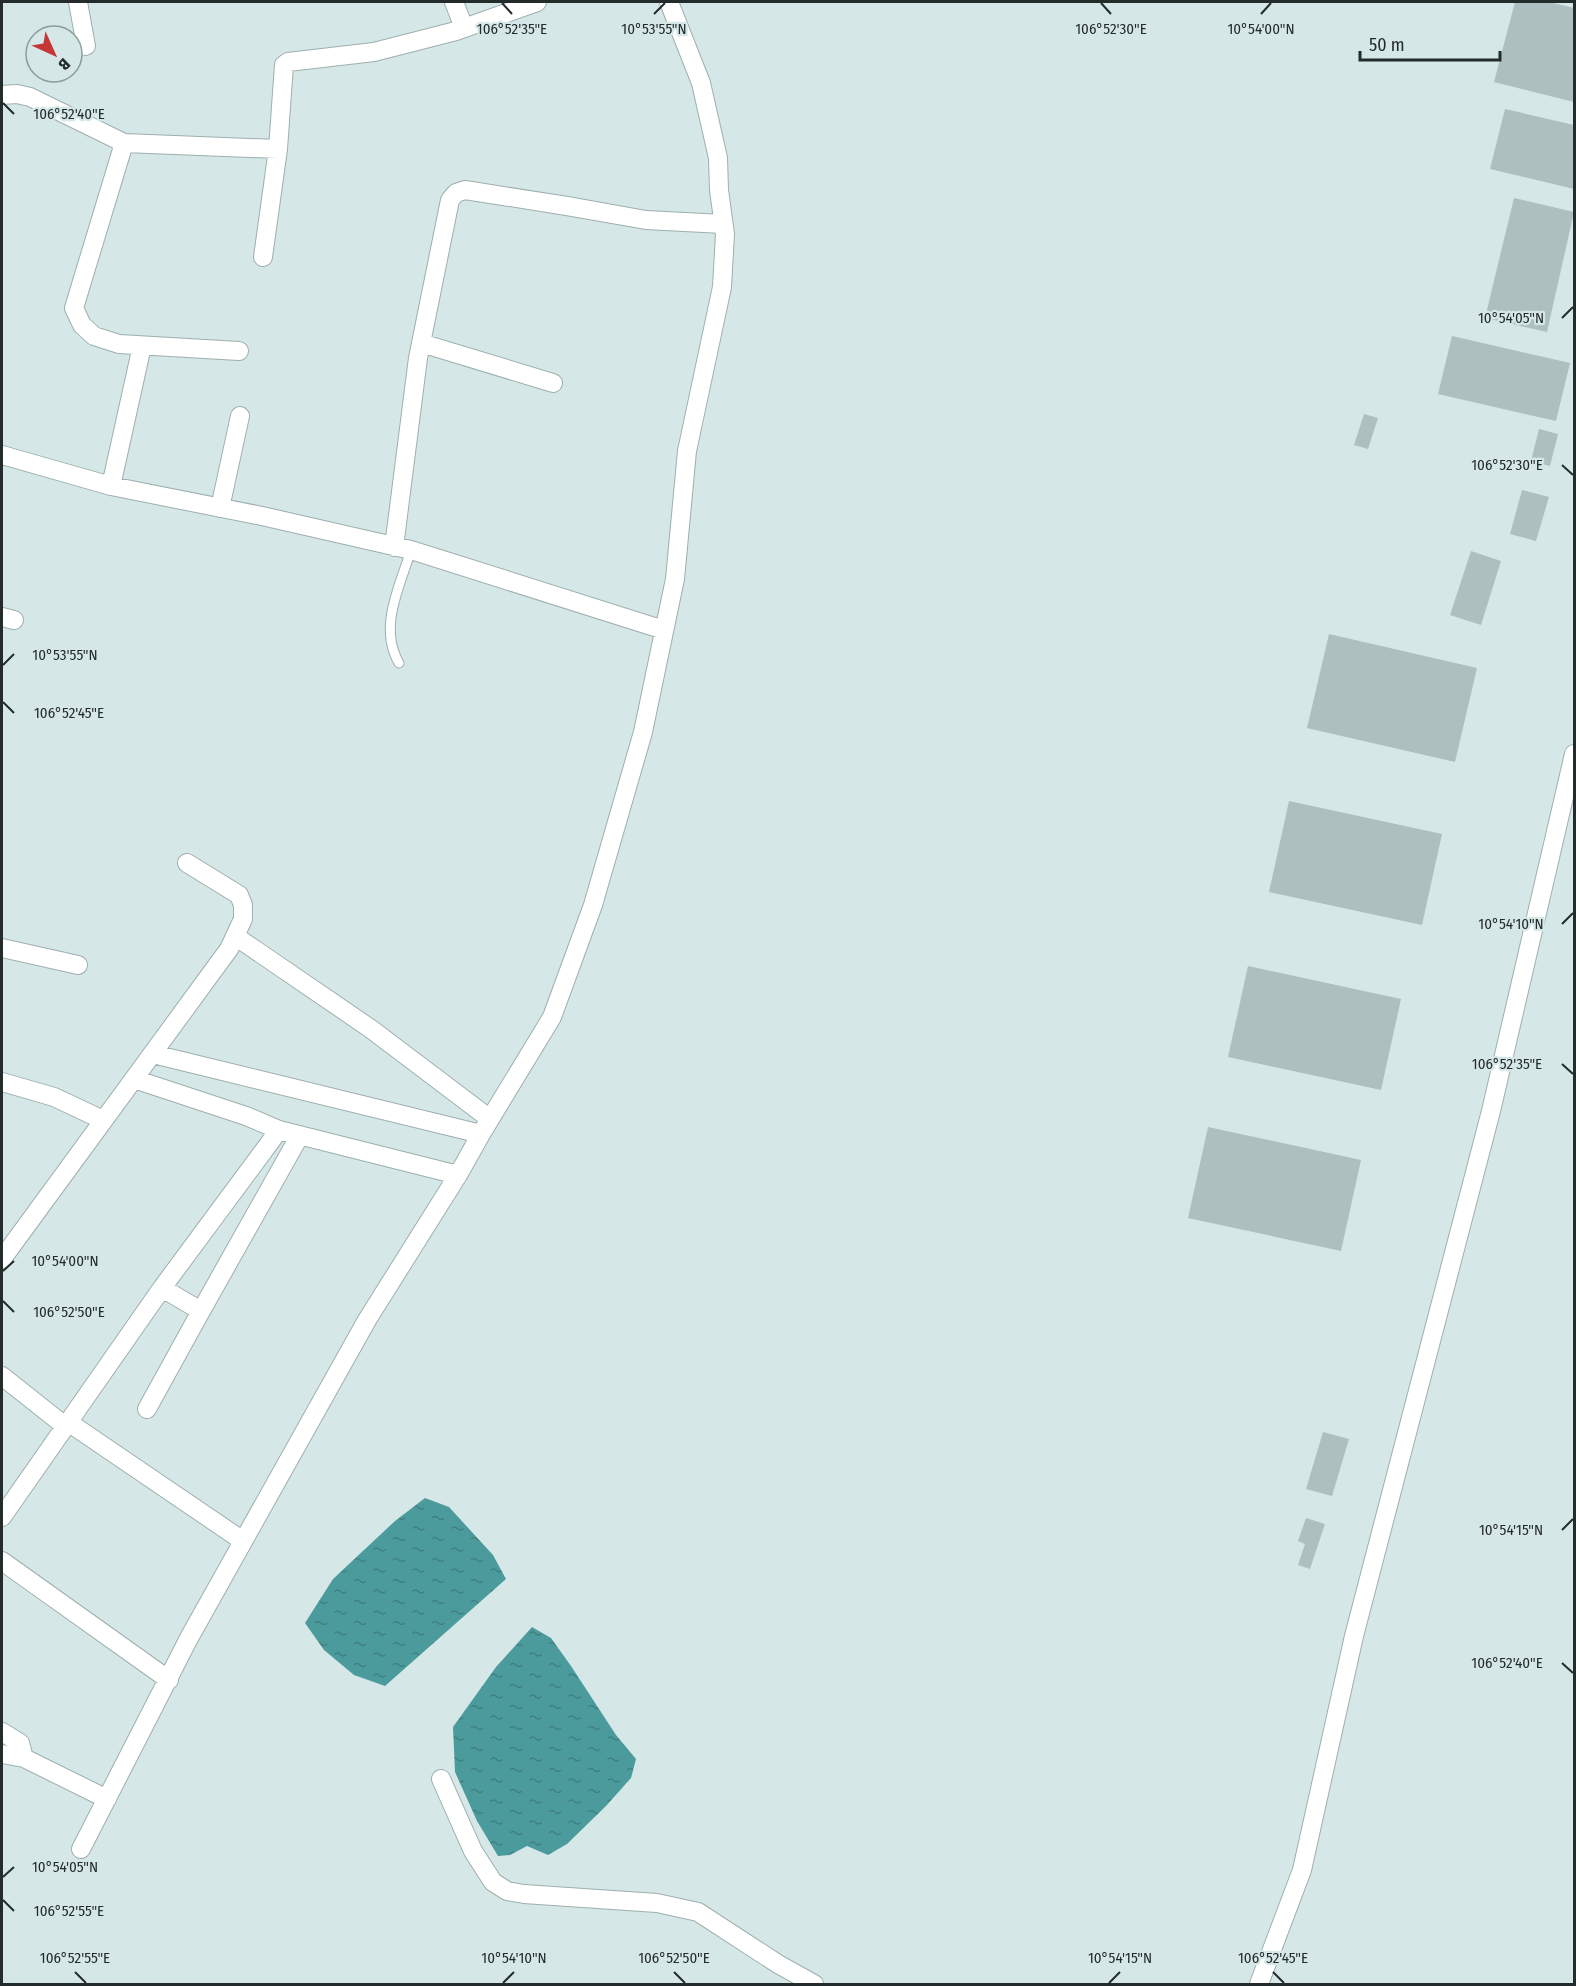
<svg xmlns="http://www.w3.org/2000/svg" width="1576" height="1986" font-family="'Fira Sans Condensed',sans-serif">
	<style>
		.water { fill: url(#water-ripples) }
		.building { fill: #aebfbf }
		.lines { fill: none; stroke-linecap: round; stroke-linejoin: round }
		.lane-casing { stroke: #9dafae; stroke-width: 11 }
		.street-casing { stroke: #9dafae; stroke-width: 20 }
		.lane { stroke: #fff; stroke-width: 9 }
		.street { stroke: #fff; stroke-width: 18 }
		.ticks { fill: none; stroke: #242b2b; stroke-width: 2 }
		.ticks-label { font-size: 15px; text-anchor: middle; fill: #242b2b; stroke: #d5e7e7; stroke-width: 4.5; stroke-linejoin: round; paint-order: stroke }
	</style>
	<defs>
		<pattern id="water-ripples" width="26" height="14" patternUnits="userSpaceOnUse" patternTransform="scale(1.5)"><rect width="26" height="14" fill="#4c9b9c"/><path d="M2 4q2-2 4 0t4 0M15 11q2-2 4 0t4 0" fill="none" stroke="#3f7f7f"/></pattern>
	</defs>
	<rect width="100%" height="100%" fill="#d5e7e7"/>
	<path class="water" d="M425,1498l24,9 44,48 13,24 -121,107 -31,-11 -30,-25 -19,-27 28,-44 62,-58z
		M532,1627l19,11 20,28 45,69 20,24 -5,19 -25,28 -39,38 -19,11 -21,-9 -17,9 -12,1 -21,-35 -22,-49 -2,-45 43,-60z"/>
	<path class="building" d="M1515,2h34l25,6v94l-80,-20z
		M1505,109l69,16v64l-84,-20z
		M1514,198l60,14 -27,120 -62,-14z
		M1452,336l118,27 -14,58 -118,-27z
		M1364,414l14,4 -10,31 -14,-4z
		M1539,429l19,5 -8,32 -19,-5z
		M1522,490l27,7 -13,44 -26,-7z
		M1471,551l30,10 -20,64 -31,-10z
		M1329,634l148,34 -22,94 -148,-34z
		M1289,801l153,33 -20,91 -153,-33z
		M1248,966l153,33 -20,91 -153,-33z
		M1208,1127l153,33 -20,91 -153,-33z
		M1323,1432l26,7 -17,57 -26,-7z
		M1306,1518l19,6 -15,45 -12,-4 7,-21 -7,-3z"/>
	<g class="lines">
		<g class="lane-casing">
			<path id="lane" d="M399,663c-21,-36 1,-77 12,-113"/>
		</g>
		<g class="street-casing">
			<path id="street" d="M78,2l8,44
				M454,2l10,26
				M2,95l15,-1 13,3 94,46 154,6
				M124,143l-50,165 8,17 12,11 25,8 120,7
				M263,257l15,-108 6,-84 4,-3 86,-10 82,-21 81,-29
				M421,343l132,40
				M2,455l109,31 151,30 149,34 253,80
				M111,486l31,-140
				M220,508l20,-92
				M394,547l24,-189 32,-158 6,-7 9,-3 102,16 79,14 77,4
				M2,617l12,3
				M235,936l136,93 119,90
				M2,948l76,17
				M153,1054l328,80
				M134,1079l112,37 33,14
				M2,1082l52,15 49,23
				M2,1259l227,-310 14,-30v-14l-4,-10 -52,-32
				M201,1311l99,-176
				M2,1376l63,50
				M147,1409l54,-98 -39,-23
				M68,1422l175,119
				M2,1517l160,-229 117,-158 179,45
				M2,1561l167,119
				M2,1732l18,11 4,15
				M2,1754l22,4 83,41
				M441,1779l32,72 20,31 14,9 17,3 133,9 41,9 80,52 36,20
				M81,1849l108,-211 178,-318 91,-145 23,-41 71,-117 41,-112 50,-173 32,-153 12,-128 35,-164 3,-53 -6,-44 -1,-32 -17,-75 -32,-81
				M1259,1984l43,-114 52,-234 137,-525 83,-357"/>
		</g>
		<use href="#lane" class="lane"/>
		<use href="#street" class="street"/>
	</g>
	<path class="ticks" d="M502,3l10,11M1101,3l10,11M654,14l11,-11M1261,14l10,-11M3,103l11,11M1562,318l11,-11M1562,465l11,10M3,665l11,-11M3,702l11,11M1562,924l11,-11M1562,1064l11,10M3,1271l11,-10M3,1301l11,11M1562,1530l11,-11M1562,1663l11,10M3,1877l11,-10M3,1900l11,11M75,1972l11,11M674,1972l11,11M1273,1972l11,11M503,1983l11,-11M1109,1983l11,-11"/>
	<g class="ticks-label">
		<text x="512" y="34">106°52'35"E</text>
		<text x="654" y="34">10°53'55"N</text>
		<text x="1111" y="34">106°52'30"E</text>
		<text x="1261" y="34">10°54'00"N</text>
		<text x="69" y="119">106°52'40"E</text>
		<text x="1511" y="323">10°54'05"N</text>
		<text x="1507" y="470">106°52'30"E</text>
		<text x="65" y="660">10°53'55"N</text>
		<text x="69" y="718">106°52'45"E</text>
		<text x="1511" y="929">10°54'10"N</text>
		<text x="1507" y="1069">106°52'35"E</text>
		<text x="65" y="1266">10°54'00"N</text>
		<text x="69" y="1317">106°52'50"E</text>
		<text x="1511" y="1535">10°54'15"N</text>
		<text x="1507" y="1668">106°52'40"E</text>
		<text x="65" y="1872">10°54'05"N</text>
		<text x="69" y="1916">106°52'55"E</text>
		<text x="75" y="1963">106°52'55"E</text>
		<text x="514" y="1963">10°54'10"N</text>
		<text x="674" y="1963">106°52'50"E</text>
		<text x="1120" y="1963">10°54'15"N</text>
		<text x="1273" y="1963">106°52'45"E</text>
	</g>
	<rect width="1576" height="1986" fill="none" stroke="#242b2b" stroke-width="6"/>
	<g transform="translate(54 54) rotate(135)"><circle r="28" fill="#d5e7e7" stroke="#8e9c9c" stroke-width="1.5"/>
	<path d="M0-4.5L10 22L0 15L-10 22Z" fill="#c53637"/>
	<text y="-9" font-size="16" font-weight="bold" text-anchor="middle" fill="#242b2b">B</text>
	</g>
	<path d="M1360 51v9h140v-9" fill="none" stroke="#242b2b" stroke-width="3"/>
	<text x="1369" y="51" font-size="18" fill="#242b2b" stroke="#d5e7e7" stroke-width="4.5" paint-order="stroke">50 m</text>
</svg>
